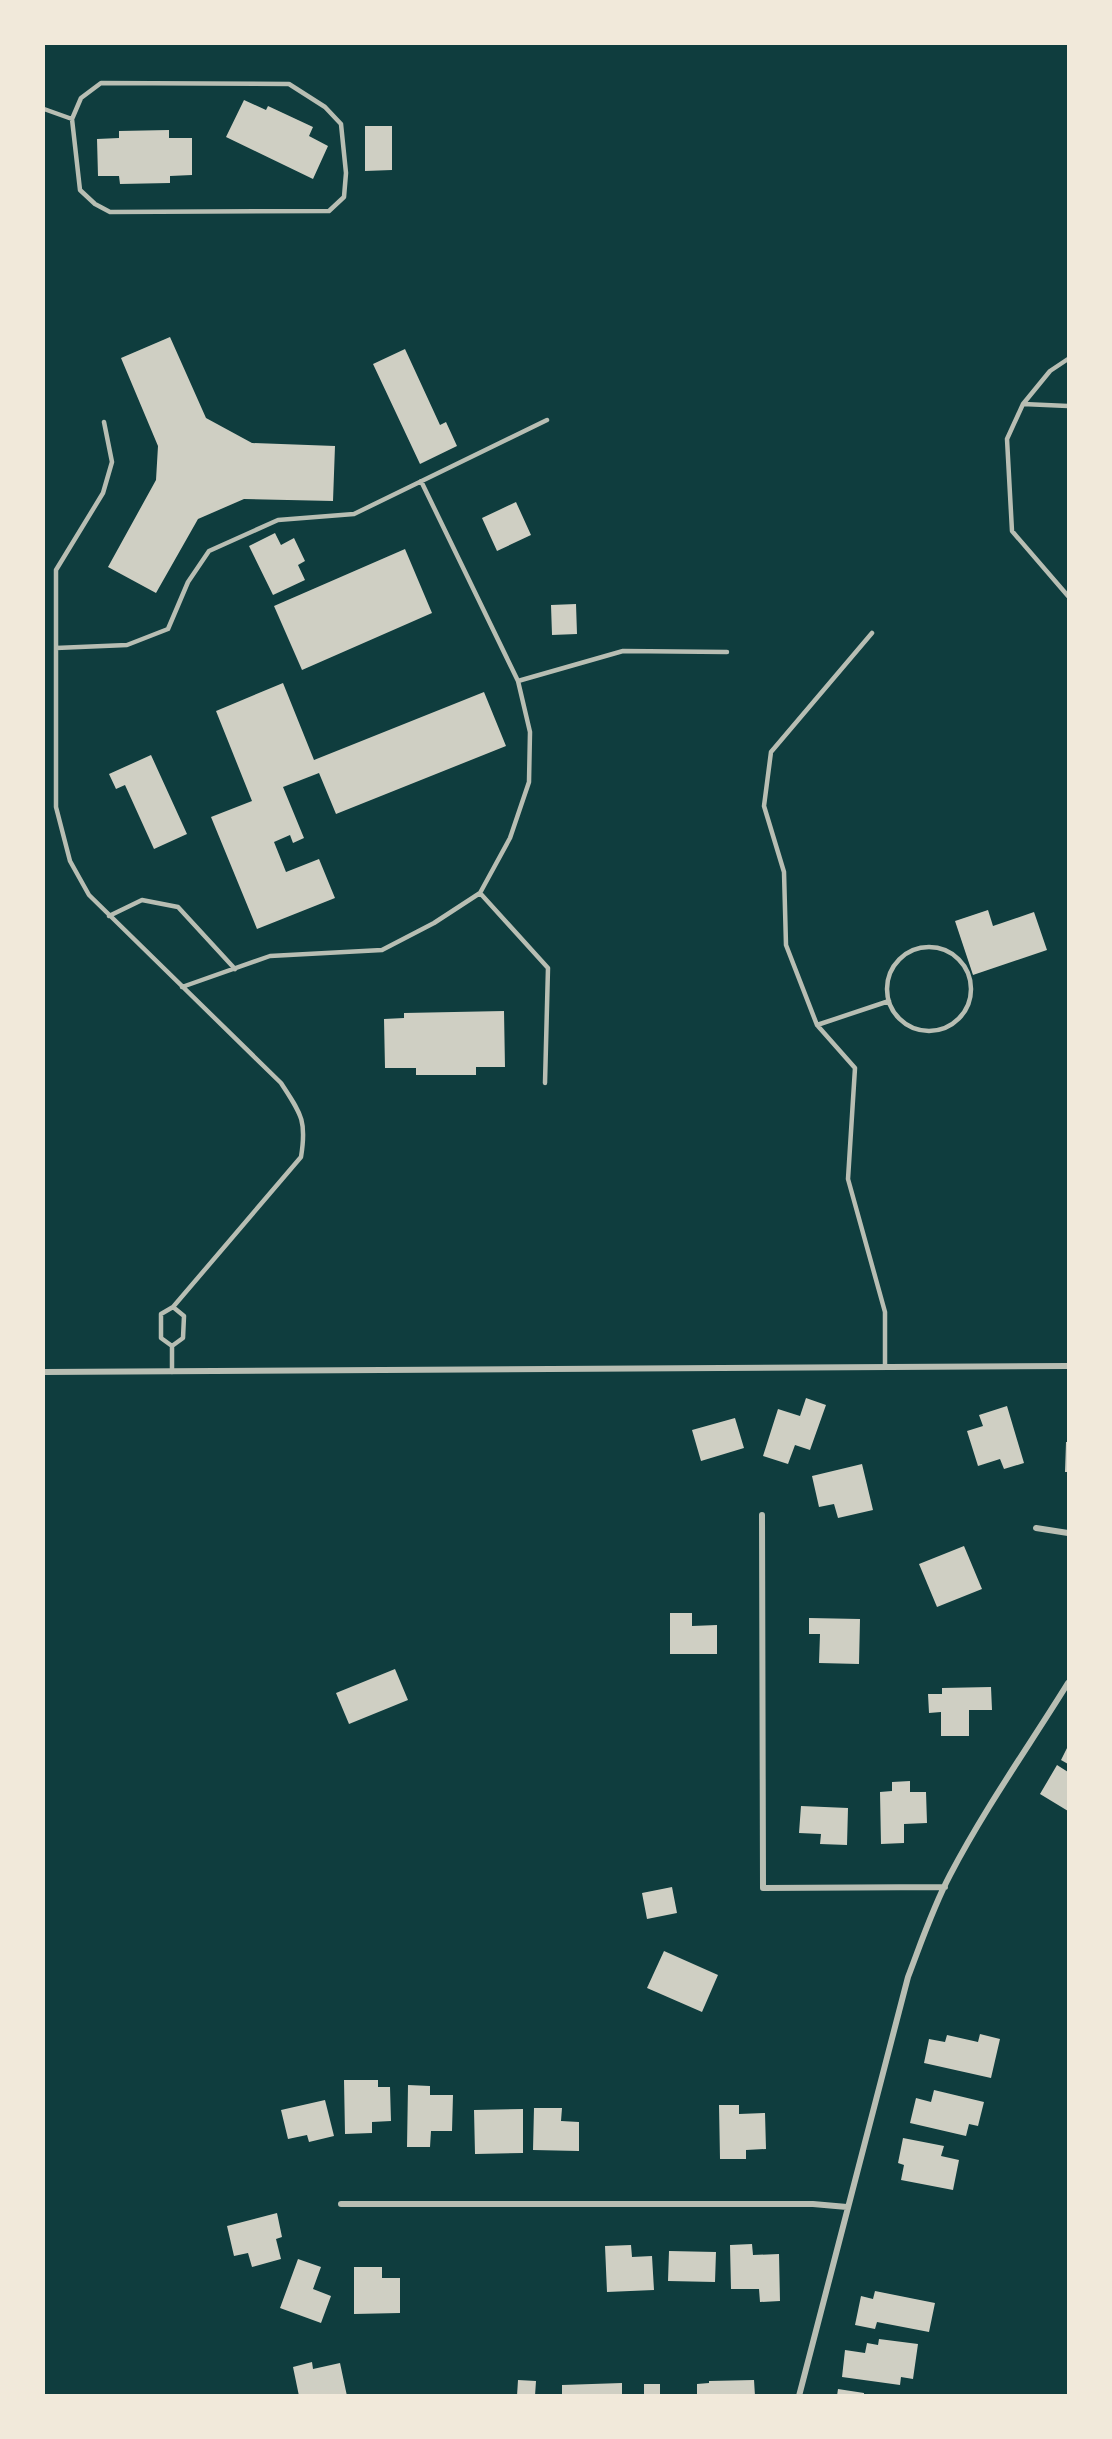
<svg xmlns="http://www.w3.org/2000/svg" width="1112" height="2439" font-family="Poppins,sans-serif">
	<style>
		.building { fill: #cfcfc3 }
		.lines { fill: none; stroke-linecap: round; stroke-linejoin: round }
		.service { stroke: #b8beb3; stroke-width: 4.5 }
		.minor { stroke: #b8beb3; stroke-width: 6 }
	</style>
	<rect width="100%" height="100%" fill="#0f3d3e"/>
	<path class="building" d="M244,100l22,10 2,-4 45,21 -4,9 19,10 -15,33 -87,-42z
		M365,126h27v44l-27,1z
		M169,130v8h23v37l-22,1v7l-50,1 -1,-8h-21l-1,-37 22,-1v-7z
		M170,337l36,81 46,25 83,3 -2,55 -89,-2 -46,20 -42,74 -48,-26 48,-87 2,-34 -37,-88z
		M405,349l35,76 6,-3 11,24 -37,18 -47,-100z
		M516,502l15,33 -34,16 -15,-33z
		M275,533l6,12 13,-7 11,23 -7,4 7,15 -32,15 -24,-49z
		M405,549l27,64 -130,57 -28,-64z
		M576,604l1,30 -25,1 -1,-30z
		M283,683l31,77 170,-68 22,54 -170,68 -17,-41 -36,14 21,51 -11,5 -3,-8 -16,7 12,30 33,-13 16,39 -78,31 -46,-112 41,-16 -36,-90z
		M151,755l36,79 -33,15 -29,-64 -9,4 -7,-15z
		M988,910l5,16 41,-14 13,38 -74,25 -18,-54z
		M504,1011l1,56h-29v8h-60v-7h-31l-1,-49 20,-1v-5z
		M806,1398l20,7 -16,45 -15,-5 -7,19 -25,-8 15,-47 22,7z
		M1007,1406l17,57 -20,6 -4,-10 -22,7 -11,-35 16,-5 -4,-11z
		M735,1418l9,30 -43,13 -9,-31z
		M1066,1442h2v30h-3z
		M862,1464l11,46 -35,8 -4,-14 -15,3 -7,-31z
		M964,1546l18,43 -45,18 -18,-43z
		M670,1613h22v13l25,-1v29h-47z
		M809,1618l51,1 -1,45 -40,-1 1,-29h-11z
		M395,1669l13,31 -59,24 -13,-31z
		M991,1687l1,23h-23v26h-28v-24l-12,1 -1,-19h14v-6z
		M1068,1746v18l-7,-4z
		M1057,1765l11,7v39l-28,-17z
		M910,1781v11h16l1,31 -23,1v19l-23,1 -1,-52 12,-1v-9z
		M801,1806l47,2 -1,37 -27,-1 1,-10 -22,-1z
		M672,1887l5,26 -30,6 -5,-26z
		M664,1951l54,24 -16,37 -55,-24z
		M980,2034l20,5 -9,39 -67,-15 5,-24 16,3 2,-7 31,7z
		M344,2080h34v7h12l1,34 -19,1v11l-27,1z
		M408,2085l22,1v9h23l-1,36h-21l-1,16h-23z
		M934,2090l50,12 -6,24 -9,-2 -3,12 -56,-13 6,-25 15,4z
		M325,2100l9,36 -25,6 -2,-7 -19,4 -7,-29z
		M719,2105h20v9l26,-1 1,36 -20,1v9h-26z
		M534,2108h28l-1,13 18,1v29l-46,-1z
		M523,2109v44l-48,1 -1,-44z
		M903,2138l41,8 -3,10 18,4 -6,30 -52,-10 3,-15 -6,-2z
		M277,2213l5,24 -6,2 5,20 -29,8 -4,-14 -14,3 -7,-30z
		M752,2244l1,11 26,-1 1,47 -20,1 -1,-13h-28l-1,-44z
		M631,2245l1,12 20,-1 2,34 -47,2 -2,-46z
		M669,2251l47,1 -1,30 -47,-1z
		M298,2259l23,8 -8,22 18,7 -10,27 -41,-15z
		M354,2267h28v11h18v35l-46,1z
		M875,2291l60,12 -6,29 -52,-10 -2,7 -20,-4 6,-29 12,3z
		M879,2339l39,5 -5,35 -12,-2 -1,8 -58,-8 3,-27 20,3 2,-10 11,2z
		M312,2362l1,7 27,-6 7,33h-48l-6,-29z
		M518,2380l18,1 -1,15h-18z
		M754,2380l1,16h-58v-12l12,-1v-2z
		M622,2383v13h-60v-11z
		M644,2384h16v12h-16z
		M838,2389l26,4v3h-27z"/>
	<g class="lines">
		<path class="service" d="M101,83l188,1 36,23 16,17 5,49 -2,24 -15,14 -219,1 -15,-8 -15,-14 -8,-71 9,-21z
			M44,109l28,10
			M1068,359l-18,12 -27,33 -16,35 5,92 56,65
			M1023,404l45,2
			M104,422l8,40 -9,31 -47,77v237l14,54 19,34 192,188c20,31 26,37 20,74l-128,150 -12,7v24l11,8
			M421,481l97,200 12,51 -1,50 -19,56 -30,55 68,75 -3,115
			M872,633l-101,119 -7,54 20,66 2,73 31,80 38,43 -7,111 37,133v55
			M56,648l71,-3 41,-16 20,-47 21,-31 69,-31 76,-6 193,-94
			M518,681l105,-30 104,1
			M109,916l33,-16 36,7 57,62
			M887 989a42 42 0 1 1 84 0a42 42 0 1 1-84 0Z
			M182,987l88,-31 112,-6 52,-27 46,-30
			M817,1025l72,-24
			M172,1346l11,-8 1,-22 -11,-9
			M172,1372v-26"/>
		<path class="minor" d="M44,1372l1024,-6
			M762,1515l1,373 182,-1
			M1036,1528l32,5
			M341,2204h472l34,3
			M799,2396l109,-419c13,-34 25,-70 42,-102 35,-67 79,-129 118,-192"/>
	</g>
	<rect width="1112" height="2439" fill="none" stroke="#f1e9da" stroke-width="90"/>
</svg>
